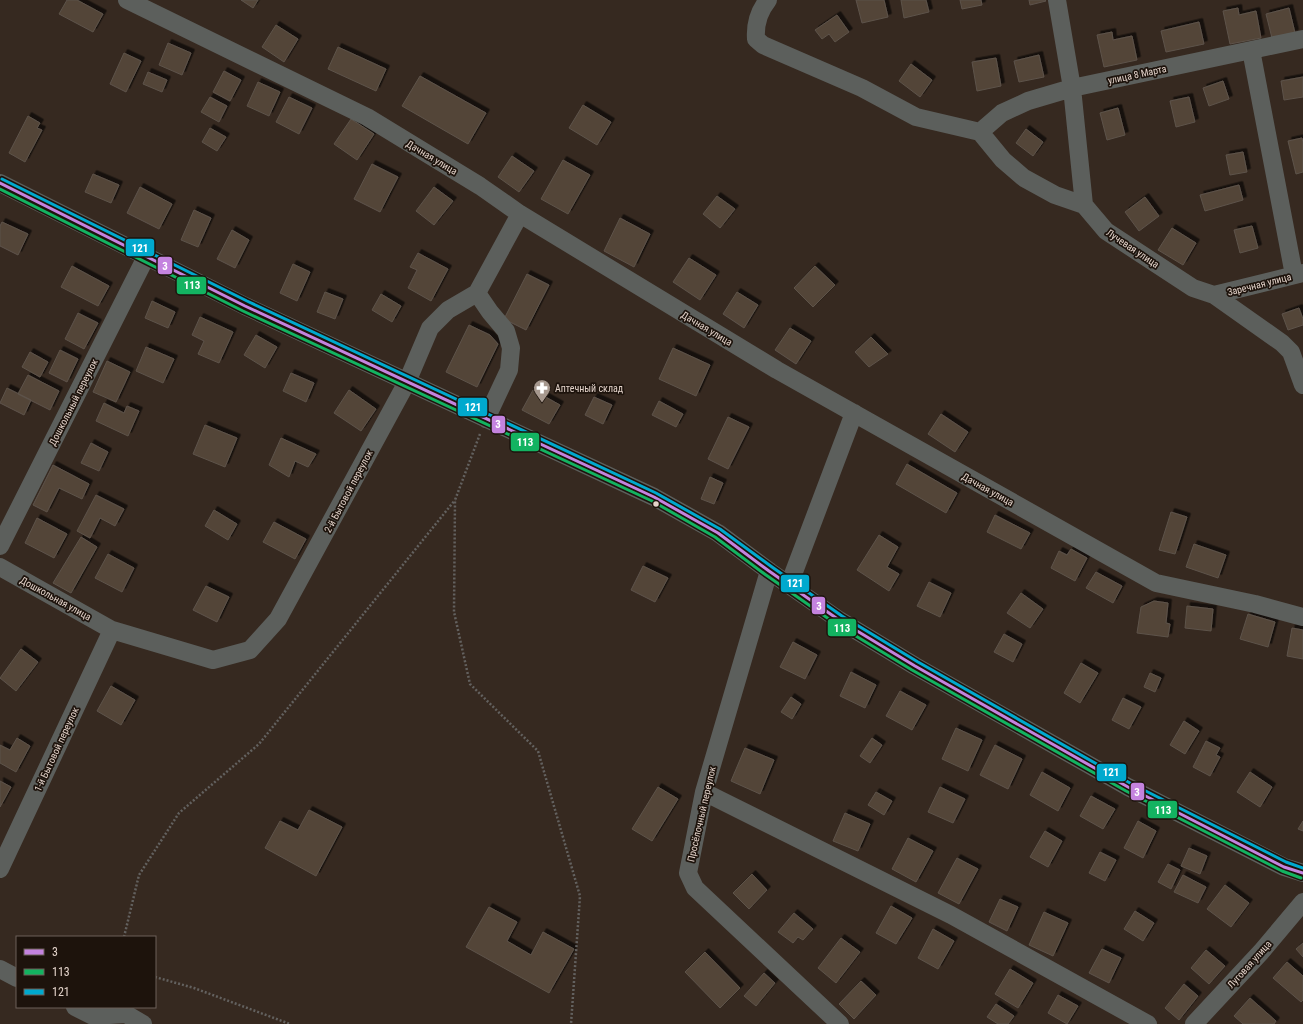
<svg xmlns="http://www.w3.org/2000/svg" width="1303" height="1024" font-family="'Roboto Condensed',sans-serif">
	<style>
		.building { fill: #534538; stroke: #5d534a; filter: url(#shadow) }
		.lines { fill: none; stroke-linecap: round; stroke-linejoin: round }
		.path { stroke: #63615f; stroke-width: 2.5; stroke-dasharray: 2 2; stroke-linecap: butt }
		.minor { stroke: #5c5f5c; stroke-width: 18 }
		.bus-1-casing { stroke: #1d130c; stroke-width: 6 }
		.bus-2-casing { stroke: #1d130c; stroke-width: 6 }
		.bus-3-casing { stroke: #1d130c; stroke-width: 6 }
		.bus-1 { stroke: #c483df; stroke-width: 3 }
		.bus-2 { stroke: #13b361; stroke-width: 3 }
		.bus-3 { stroke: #00a9ce; stroke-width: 3 }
		.bus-dot { fill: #e3d3ca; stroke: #1d130c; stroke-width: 1.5 }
		.labels { text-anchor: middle; stroke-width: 3.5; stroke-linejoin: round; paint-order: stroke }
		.street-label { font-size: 10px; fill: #e3d3ca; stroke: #1d130c }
		.poi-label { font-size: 10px; fill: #e3d3ca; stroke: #1d130c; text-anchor: start }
		.line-badge { stroke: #1d130c; stroke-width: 1.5 }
		.badge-label { font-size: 11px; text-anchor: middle; font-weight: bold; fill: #fff }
	</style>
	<defs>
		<filter id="shadow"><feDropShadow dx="3.5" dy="-3.5" stdDeviation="0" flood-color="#0009"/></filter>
	</defs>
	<rect width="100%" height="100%" fill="#362920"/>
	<path class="building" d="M67,0h10l26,14 -10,18 -34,-18z
		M241,0h17l-5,8z
		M856,0h28l4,17 -26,6z
		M901,0h25l3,12 -25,6z
		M960,0h21l1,5 -20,4z
		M1029,0h16l1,1 -16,4z
		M1238,8l1,7 17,-4 5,27 -31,6 -7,-33z
		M1289,8l6,25 -23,5 -6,-24z
		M837,15l12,17 -14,10 -6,-8 -7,5 -7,-9z
		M1199,22l5,22 -38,8 -5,-21z
		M276,25l22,14 -14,23 -22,-15z
		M1112,32l1,8 19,-4 5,24 -33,7 -7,-32z
		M168,43l23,10 -9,22 -23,-10z
		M338,47l48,22 -10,22 -48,-22z
		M124,53l17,8 -15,31 -16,-8z
		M1039,55l5,22 -25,5 -5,-21z
		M996,58l5,28 -24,5 -5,-29z
		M911,64l21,16 -12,17 -21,-16z
		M224,71l17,9 -11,21 -17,-9z
		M148,72l19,8 -5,12 -19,-8z
		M420,76l66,37 -18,31 -66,-38z
		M1303,77v20l-19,3 -3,-19z
		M1223,81l6,18 -20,7 -6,-18z
		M258,82l22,10 -11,24 -22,-10z
		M210,97l17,9 -8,16 -18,-10z
		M289,97l23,11 -13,26 -23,-12z
		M1189,97l6,25 -19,5 -6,-26z
		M583,105l28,17 -14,23 -28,-17z
		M1118,108l7,27 -18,5 -7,-27z
		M28,116l12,7 -3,5 5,2 -17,32 -16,-9z
		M351,119l23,15 -17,26 -23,-16z
		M210,128l16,9 -9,14 -15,-9z
		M1026,129l17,13 -10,14 -17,-13z
		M1302,138l1,5v29l-7,2 -8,-33z
		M1243,152l4,20 -17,3 -4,-20z
		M512,156l22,15 -15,21 -21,-15z
		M563,160l27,15 -22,39 -27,-15z
		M372,164l26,13 -18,35 -26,-13z
		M93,174l26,11 -8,18 -26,-11z
		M1239,185l4,15 -38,11 -5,-16z
		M140,187l32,17 -13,25 -32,-16z
		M434,187l19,14 -19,24 -18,-14z
		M717,196l18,13 -15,19 -17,-14z
		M1145,197l14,19 -20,15 -14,-19z
		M194,210l17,8 -13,29 -17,-7z
		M620,218l30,16 -16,33 -30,-16z
		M2,222l26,12 -10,21 -18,-9v-20z
		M1252,226l6,22 -18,5 -6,-23z
		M1172,228l24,15 -13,22 -25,-15z
		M232,230l17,10 -14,28 -18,-9z
		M418,253l30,16 -17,32 -23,-13 9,-18 -7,-3z
		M689,258l27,17 -16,25 -27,-18z
		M293,264l17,8 -13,29 -17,-8z
		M72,266l37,20 -11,20 -37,-19z
		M815,266l20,19 -22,22 -19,-19z
		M527,274l22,11 -23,45 -22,-11z
		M325,292l18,7 -8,20 -18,-7z
		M737,292l21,13 -14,23 -21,-14z
		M381,294l20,12 -9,16 -20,-12z
		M152,301l23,11 -7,16 -23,-10z
		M1299,308l4,11v6l-15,5 -6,-16z
		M78,313l20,10 -14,26 -19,-10z
		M200,317l33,15 -14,31 -21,-9 6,-13 -12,-6z
		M469,325l21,10 8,9 -21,43 -31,-15z
		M790,328l21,13 -15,23 -21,-14z
		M256,335l21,12 -12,21 -21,-13z
		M871,337l17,17 -19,13 -14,-15z
		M146,347l28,12 -11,24 -27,-12z
		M673,348l37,17 -14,31 -37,-17z
		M60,350l18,9 -11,23 -18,-9z
		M30,352l18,10 -8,15 -18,-10z
		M107,361l23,11 -14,30 -23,-10z
		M291,373l23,10 -8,19 -23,-11z
		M28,375l31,16 -9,19 -32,-16z
		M7,388l24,12 -7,15 -24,-12z
		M349,390l27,19 -15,22 -27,-18z
		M533,390l27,15 -11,19 -27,-14z
		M594,397l18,8 -9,19 -18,-9z
		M659,401l24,13 -7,13 -24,-12z
		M104,403l20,10 3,-7 12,5 -11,25 -32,-15z
		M941,414l27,18 -13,20 -27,-18z
		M728,417l21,10 -21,42 -20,-10z
		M205,425l32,13 -12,29 -32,-13z
		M281,438l35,16 -8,13 -13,-6 -6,16 -20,-12z
		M91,443l17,9 -9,19 -18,-8z
		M907,464l50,29 -11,20 -50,-29z
		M53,465l36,19 -7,15 -23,-11 -12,24 -14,-7z
		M710,477l13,6 -9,21 -13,-5z
		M96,495l28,14 -9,17 -15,-8 -10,20 -13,-7z
		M214,510l23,14 -9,16 -23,-14z
		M1171,512l16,5 -12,37 -16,-4z
		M995,515l35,18 -9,16 -34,-17z
		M37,518l30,16 -13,24 -29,-15z
		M274,522l32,17 -11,20 -32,-17z
		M879,535l19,12 -11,20 12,7 -10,17 -32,-21z
		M81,537l16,10 -26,46 -18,-10z
		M1194,544l32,11 -8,23 -32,-11z
		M1071,549l16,9 -12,23 -24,-13 8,-17 8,4z
		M108,554l26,14 -12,24 -27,-14z
		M643,566l25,12 -13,24 -24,-12z
		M1096,572l26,14 -9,17 -27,-15z
		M929,582l22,11 -11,24 -23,-11z
		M206,586l23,11 -12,25 -24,-12z
		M1021,593l22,16 -13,19 -23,-15z
		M1154,601l14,2 -2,20 4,1 -2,13 -31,-4 4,-26z
		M1187,606l26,3 -2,22 -26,-3z
		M1248,614l27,8 -7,25 -28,-8z
		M1292,628l11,2v29l-16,-3z
		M1004,634l18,10 -9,18 -19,-10z
		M793,642l24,13 -12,24 -25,-12z
		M21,649l17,13 -22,29 -16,-13z
		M1081,663l17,10 -18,30 -16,-10z
		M851,672l25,13 -11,23 -25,-12z
		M1150,673l11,5 -6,14 -11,-5z
		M111,686l24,14 -14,25 -24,-14z
		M900,691l26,14 -14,25 -26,-14z
		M791,697l10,7 -9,15 -11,-7z
		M1123,698l18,9 -12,22 -17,-9z
		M1184,721l15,10 -14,23 -15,-9z
		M956,728l26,12 -14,31 -26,-12z
		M17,738l13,8 -14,26 -16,-9v-18l10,5z
		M872,738l10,7 -12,18 -10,-7z
		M1206,741l14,7 -4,7 4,2 -10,19 -17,-9z
		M995,745l27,14 -14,30 -28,-14z
		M745,748l29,12 -14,34 -29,-13z
		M1042,772l28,16 -12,23 -28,-16z
		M1250,772l22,15 -12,20 -23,-15z
		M0,781l11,6 -11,20z
		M658,787l20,12 -26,42 -20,-12z
		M940,787l25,12 -12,24 -25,-11z
		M876,792l16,9 -8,14 -16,-10z
		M1091,796l24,13 -12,20 -23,-13z
		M309,810l33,17 -26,49 -51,-28 15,-27 18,9z
		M845,813l25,11 -12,27 -25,-10z
		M1138,821l18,10 -13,27 -19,-10z
		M1303,821v10l-5,-2z
		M1045,831l17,10 -14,26 -18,-10z
		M908,838l25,13 -17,31 -24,-13z
		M1189,848l18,8 -7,18 -19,-8z
		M1100,852l16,8 -11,21 -16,-8z
		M957,858l21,11 -19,35 -21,-11z
		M1168,864l12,6 -9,19 -13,-7z
		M752,874l15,16 -18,19 -16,-16z
		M1183,875l23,12 -8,16 -24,-11z
		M1225,885l24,18 -18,24 -24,-18z
		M1000,899l18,8 -11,24 -18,-9z
		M891,906l21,12 -16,26 -20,-11z
		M489,907l28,15 -10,19 24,14 12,-23 31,17 -25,44 -83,-46z
		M1135,911l19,12 -11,18 -19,-12z
		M1044,912l24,11 -15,33 -24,-11z
		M794,913l19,16 -10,11 -5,-3 -5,6 -15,-11z
		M933,929l21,12 -16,28 -20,-11z
		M841,938l19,14 -24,31 -18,-15z
		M1303,943v14l-7,-8z
		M1102,949l19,9 -12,25 -20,-10z
		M1206,950l19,16 -16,18 -18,-16z
		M705,952l35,36 -20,20 -35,-36z
		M1287,962l16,14v24l-2,2 -28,-24z
		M1010,969l23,14 -15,25 -23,-14z
		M764,973l11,10 -19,23 -12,-10z
		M861,981l15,14 -22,24 -15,-15z
		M1184,984l14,12 -19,24 -14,-12z
		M1058,995l20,11 -11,18 -19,-11z
		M1250,998l26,23 -2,3h-31l-9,-8z
		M996,1004l18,12 -6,8h-10l-11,-7z"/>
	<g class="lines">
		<path class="path" d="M480,434l-25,66 -1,112 16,72 68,67 42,145 -9,128
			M124,937l15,-62 40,-62 80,-69 196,-244
			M155,977l39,11 96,36"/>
		<path class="minor" d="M127,0l240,117 113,69 40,28 257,156 379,213 99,21 48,13
			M768,0c-9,11 -13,25 -12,39l7,6 99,43 54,29 64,15 23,28 21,18 31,17 29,10
			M1057,0l15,88 12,117 22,26 87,57 21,7 68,48 9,9 12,33
			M1251,50l43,225
			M980,132l22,-19 26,-12 44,-13 231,-49
			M0,183l245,123 409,191 64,36 51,38 70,49 76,46 213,121 156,80 19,6
			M477,293l13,19 16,19 5,17 -2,22 -23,49
			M1214,295l89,-22
			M0,546l146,-289
			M0,567l112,63 101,30 37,-10 28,-31 129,-237 23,-54 18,-18 29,-17 43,-79
			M769,571l-65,221 -16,81 7,15 145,136
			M789,585l65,-172
			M704,792l247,123 197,109
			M0,869l112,-239
			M0,969l17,9
			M75,1007l18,9 33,-2 17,10
			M1194,1024l67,-72 42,-50"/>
		<g class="bus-1-casing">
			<path id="bus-1" d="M0,183l245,123 409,191 64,36 51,38 70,49 76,46 213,121 156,80 19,6"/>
		</g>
		<g class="bus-2-casing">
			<path id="bus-2" d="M0,189l243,122 409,190 63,36 51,38 70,49 76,46 214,121 156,80 19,7"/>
		</g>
		<g class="bus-3-casing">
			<path id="bus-3" d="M2,179l245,122 409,192 64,36 52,38 70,49 76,46 212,121 156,79 17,6"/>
		</g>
		<use href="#bus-1" class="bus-1"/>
		<use href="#bus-2" class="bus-2"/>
		<use href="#bus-3" class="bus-3"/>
	</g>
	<defs>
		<g id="pharmacy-pin" transform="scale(0.9)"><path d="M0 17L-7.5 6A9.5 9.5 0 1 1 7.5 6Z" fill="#a6988e" stroke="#1d130c"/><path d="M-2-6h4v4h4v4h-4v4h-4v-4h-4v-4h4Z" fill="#fff"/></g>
	</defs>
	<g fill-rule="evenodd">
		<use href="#pharmacy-pin" x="542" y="388"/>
	</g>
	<circle class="bus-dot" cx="656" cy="504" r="3.5"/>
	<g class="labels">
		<g class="street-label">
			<text transform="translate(1137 74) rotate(-12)" y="4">улица 8 Марта</text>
			<text transform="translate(432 157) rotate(31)" y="4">Дачная улица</text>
			<text transform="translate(1133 248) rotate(34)" y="4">Лучевая улица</text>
			<text transform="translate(1259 284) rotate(-14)" y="4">Заречная улица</text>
			<text transform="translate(707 328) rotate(31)" y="4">Дачная улица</text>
			<text transform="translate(73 402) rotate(-63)" y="4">Дошкольный переулок</text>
			<text transform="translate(988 489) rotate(29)" y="4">Дачная улица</text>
			<text transform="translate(348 491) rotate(-62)" y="4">2-й Бытовой переулок</text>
			<text transform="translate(56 598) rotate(29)" y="4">Дошкольная улица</text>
			<text transform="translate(56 749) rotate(-65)" y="4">1-й Бытовой переулок</text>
			<text transform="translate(701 814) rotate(-77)" y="4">Просёлочный переулок</text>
			<text transform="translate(1249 964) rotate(-48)" y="4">Луговая улица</text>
		</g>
		<g class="poi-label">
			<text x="555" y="392">Аптечный склад</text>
		</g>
	</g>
	<g class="line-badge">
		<rect x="125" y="238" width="30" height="19" rx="4" fill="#00a9ce"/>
		<rect x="157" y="256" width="16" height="19" rx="4" fill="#c483df"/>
		<rect x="176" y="276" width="31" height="19" rx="4" fill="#13b361"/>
		<rect x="457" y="397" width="31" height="20" rx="4" fill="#00a9ce"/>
		<rect x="491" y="415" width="15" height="19" rx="4" fill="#c483df"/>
		<rect x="510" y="432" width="30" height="20" rx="4" fill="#13b361"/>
		<rect x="780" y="574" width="30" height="19" rx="4" fill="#00a9ce"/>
		<rect x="811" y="596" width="15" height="19" rx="4" fill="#c483df"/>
		<rect x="827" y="618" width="30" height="19" rx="4" fill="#13b361"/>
		<rect x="1096" y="763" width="31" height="19" rx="4" fill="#00a9ce"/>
		<rect x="1130" y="782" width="15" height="19" rx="4" fill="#c483df"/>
		<rect x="1147" y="800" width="31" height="19" rx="4" fill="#13b361"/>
	</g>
	<g class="badge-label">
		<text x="140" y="252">121</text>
		<text x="165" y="270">3</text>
		<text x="192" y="289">113</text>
		<text x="473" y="411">121</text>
		<text x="498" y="428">3</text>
		<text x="525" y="446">113</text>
		<text x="795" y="587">121</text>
		<text x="819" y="610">3</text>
		<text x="842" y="632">113</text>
		<text x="1111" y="776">121</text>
		<text x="1137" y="796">3</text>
		<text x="1163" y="814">113</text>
	</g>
	<rect x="16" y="936" width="140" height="72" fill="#1d130c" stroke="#6c6058"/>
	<rect x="24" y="949" width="20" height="6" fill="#c483df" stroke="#6c6058"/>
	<text x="52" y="956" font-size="12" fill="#e3d3ca">3</text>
	<rect x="24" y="969" width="20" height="6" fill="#13b361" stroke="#6c6058"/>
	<text x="52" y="976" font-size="12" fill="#e3d3ca">113</text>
	<rect x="24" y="989" width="20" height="6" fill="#00a9ce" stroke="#6c6058"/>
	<text x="52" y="996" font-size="12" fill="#e3d3ca">121</text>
</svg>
